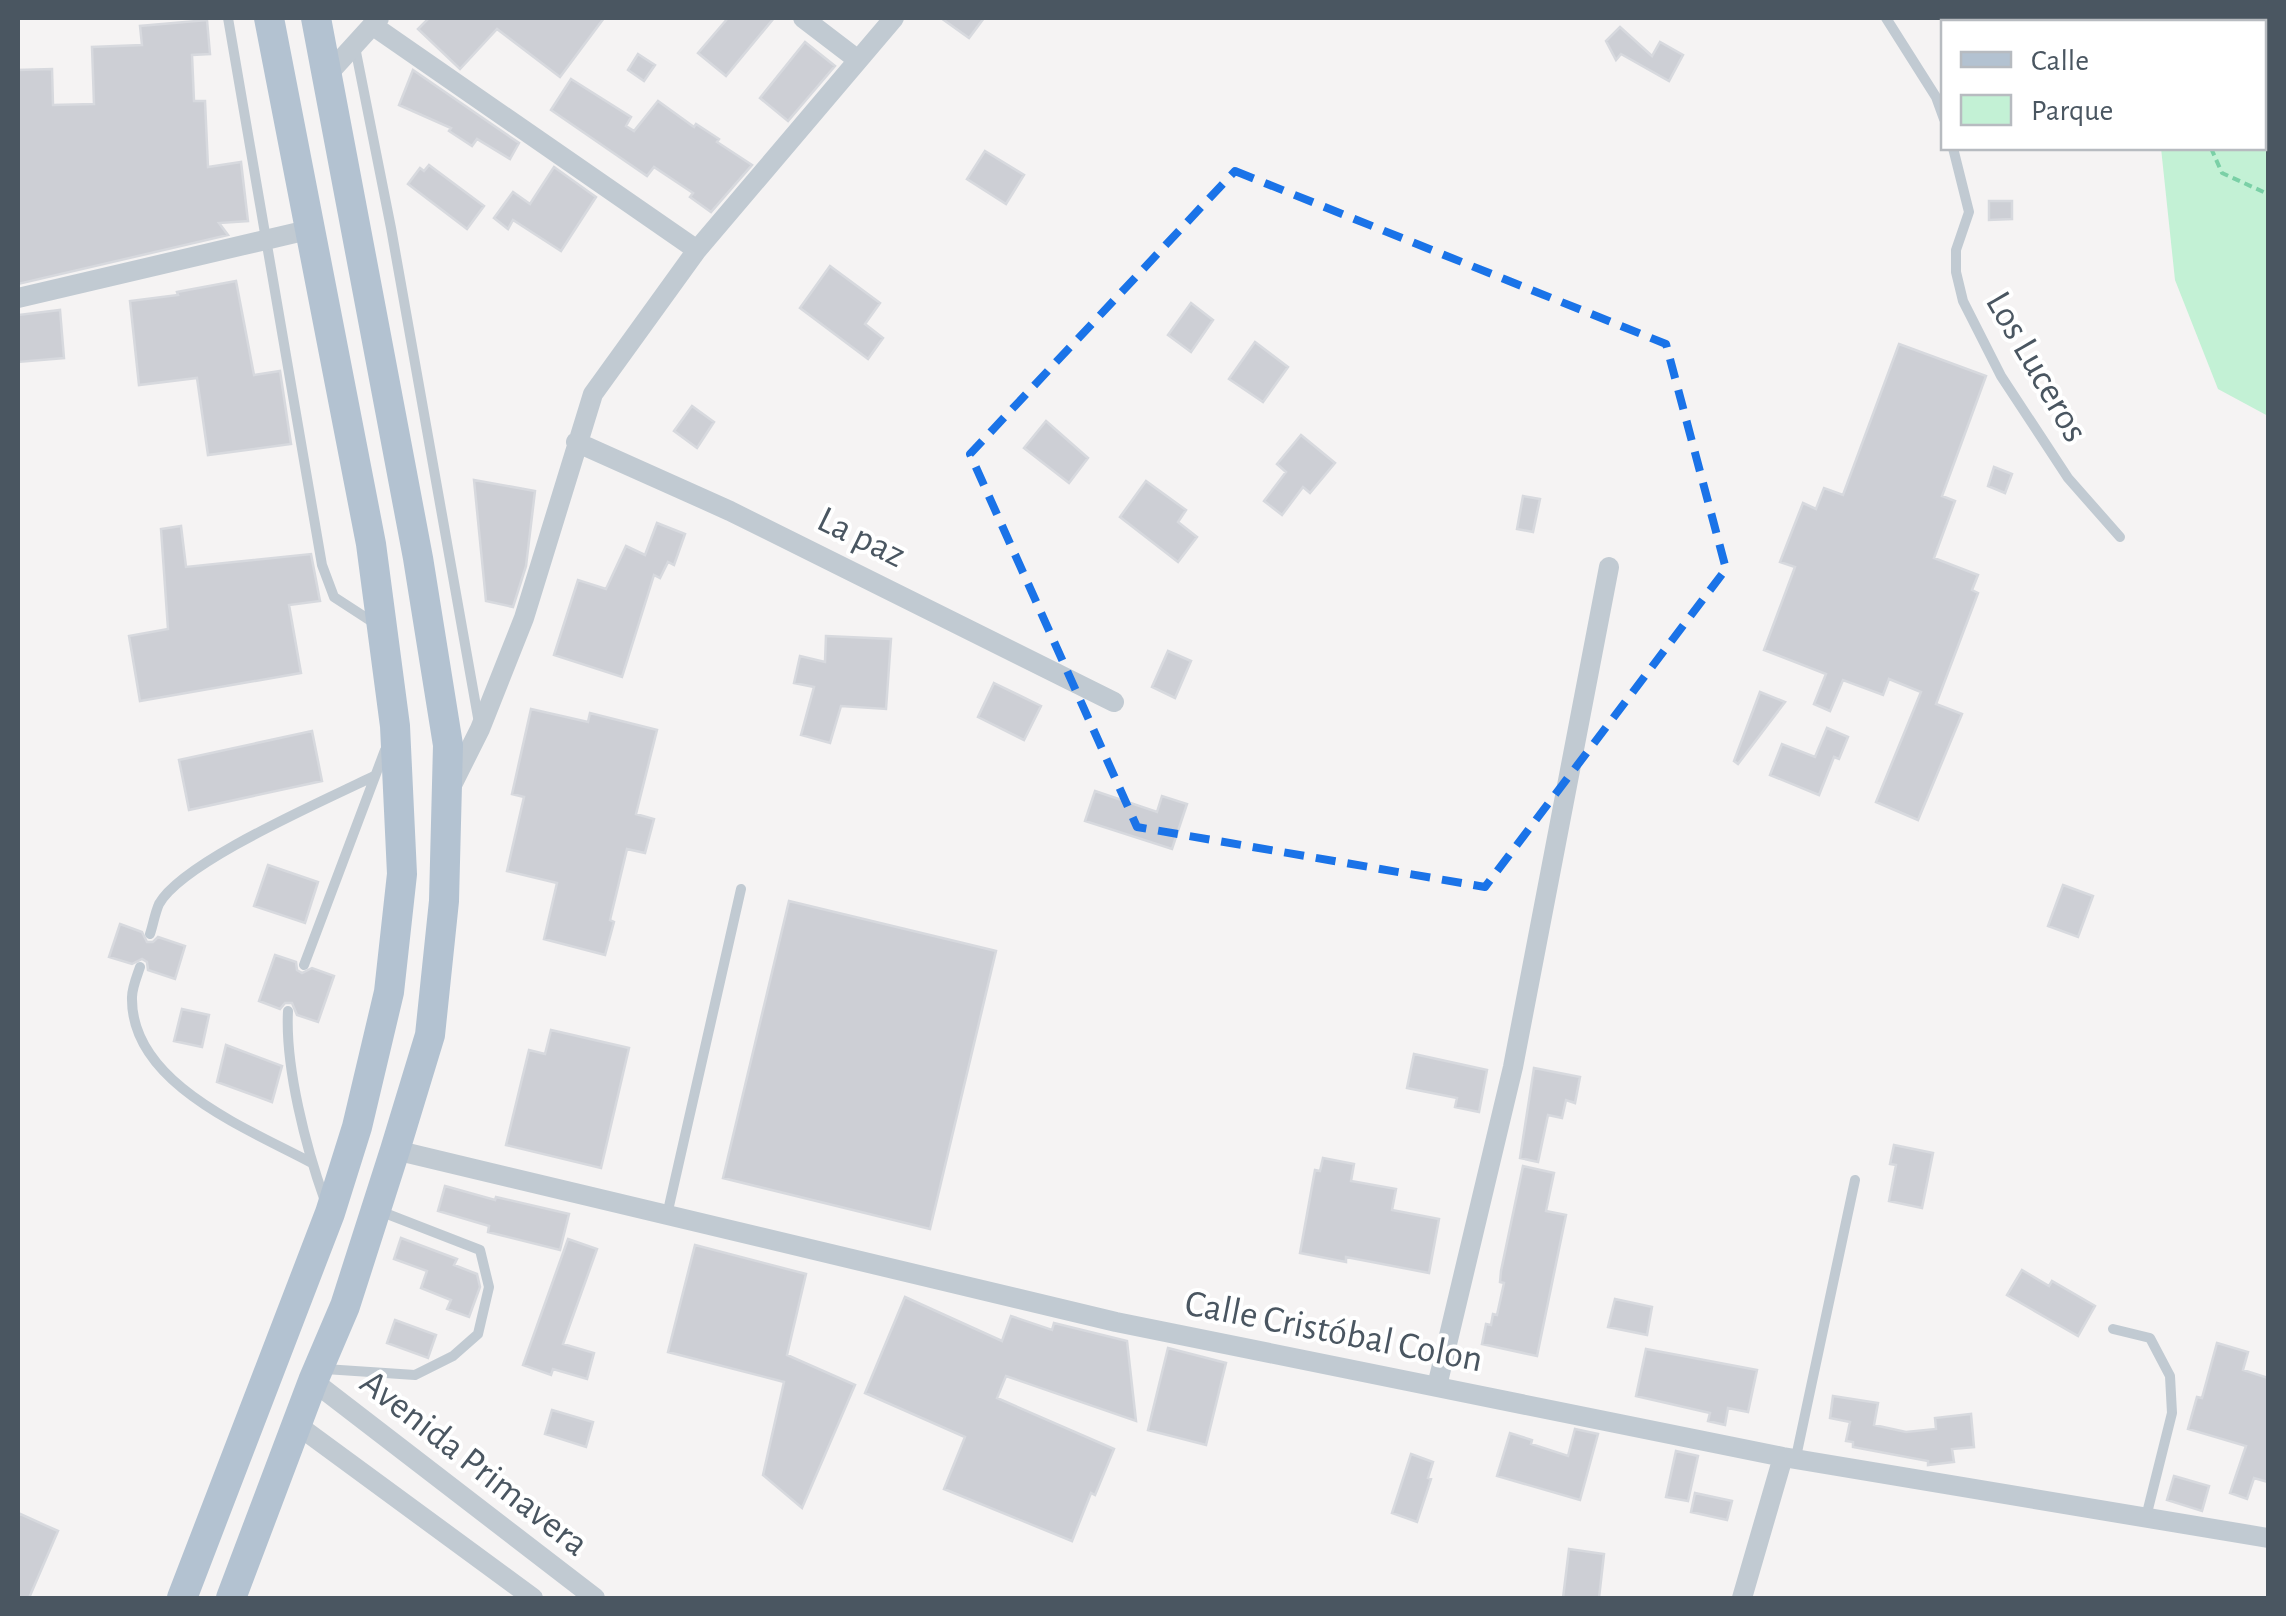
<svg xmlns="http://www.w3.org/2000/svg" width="2286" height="1616" font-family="'Alegreya Sans',sans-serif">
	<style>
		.green { fill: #c3f1d5 }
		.building { fill: #cdcfd5; stroke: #d7d9de; stroke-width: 2.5 }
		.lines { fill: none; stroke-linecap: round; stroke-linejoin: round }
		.path { stroke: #7ad0a6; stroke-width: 4; stroke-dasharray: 8 5; stroke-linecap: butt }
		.lane { stroke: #c1cad2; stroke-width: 10 }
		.street { stroke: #c1cad2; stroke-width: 20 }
		.primary { stroke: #b3c2d1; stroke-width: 30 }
		.marked { fill: none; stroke: #1a73e8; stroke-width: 8; stroke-dasharray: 20 12; stroke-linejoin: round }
		.labels { text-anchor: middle; stroke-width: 8; stroke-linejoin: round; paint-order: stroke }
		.street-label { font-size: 38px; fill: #4a5661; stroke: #fff }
	</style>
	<rect width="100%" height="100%" fill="#f5f3f3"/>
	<path class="green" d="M2147,18h121v398l-50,-27 -43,-109 -14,-132h103v-126h-116z"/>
	<path class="building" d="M429,18h175l-44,59 -63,-48 -37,40 -42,-40z
		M728,18h46l-48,58 -28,-23z
		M941,18h43l-15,20z
		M207,20l3,34 -18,1 2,46h11l3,66 33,-5 7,59 -29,2 9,12 -210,49v-214l34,-1 1,36 41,-1 -2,-57 50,-2 -2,-19z
		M1620,27l32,29 8,-14 23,13 -14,26 -48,-27 -5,6 -10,-19z
		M805,42l30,24 -47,55 -28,-23z
		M638,54l17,11 -11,16 -16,-11z
		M413,70l106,73 -9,16 -33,-20 -5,7 -23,-15 2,-3 -52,-23z
		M571,79l60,38 -5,9 8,5 24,-30 36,26 2,-3 23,15 -2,3 35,23 -41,47 -21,-15 3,-4 -39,-26 -7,9 -96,-66z
		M985,151l39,24 -18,29 -39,-25z
		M429,165l55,41 -17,23 -59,-45 12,-16 4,3z
		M554,167l42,30 -35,54 -48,-31 -5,9 -14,-11 19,-26 17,12z
		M1989,201h23v18l-23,1z
		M830,266l50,37 -15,21 18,14 -15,21 -68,-51z
		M236,281l18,94 26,-4 11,73 -83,11 -11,-77 -58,7 -9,-84 48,-6 -1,-3z
		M1191,303l22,17 -22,32 -23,-17z
		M60,310l4,48 -46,4v-47z
		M1255,342l33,25 -25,35 -34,-23z
		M1899,344l87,32 -44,120 13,5 -21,57 44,17 -6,15 6,3 -42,111 26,10 -44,106 -42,-18 45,-110 -32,-13 -6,16 -40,-15 -13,31 -16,-7 12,-30 -62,-24 31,-83 -15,-5 23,-59 13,6 8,-21 19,7z
		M692,406l22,16 -17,26 -23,-17z
		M1046,421l42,37 -19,25 -45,-35z
		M1301,435l34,28 -25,30 -7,-6 -21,28 -18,-14 22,-29 -9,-8z
		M1994,467l18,7 -7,19 -17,-7z
		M474,480l61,11 -9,75 -13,41 -27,-6z
		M1146,481l40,29 -8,12 19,15 -19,25 -58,-45z
		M1523,496l17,3 -7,33 -16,-3z
		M657,523l28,11 -11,31 -6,-3 -8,16 -6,-3 -32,102 -68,-22 24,-75 28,9 20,-43 19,9z
		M181,526l5,41 125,-13 9,47 -31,4 12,68 -161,28 -11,-65 39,-7 -7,-100z
		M826,636l65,3 -5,70 -45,-3 -11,37 -29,-8 13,-48 -20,-4 6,-27 25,6z
		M1168,651l23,10 -16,37 -23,-11z
		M994,683l47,23 -17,34 -46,-23z
		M1760,692l25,10 -47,62 -4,-3z
		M531,709l57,13 2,-9 67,17 -21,84 18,5 -9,34 -18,-4 -17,71 4,2 -9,33 -61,-16 13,-56 -50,-12 17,-74 -12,-3z
		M1827,728l21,9 -9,22 -5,-2 -15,38 -49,-20 12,-31 33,13z
		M312,731l10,50 -133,29 -10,-50z
		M1095,791l62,21 5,-16 25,8 -15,45 -87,-28z
		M268,865l50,17 -13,41 -51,-17z
		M2063,885l30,11 -15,41 -30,-11z
		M789,901l207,50 -66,278 -207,-51z
		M120,924l22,8 5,10h6l5,-5 27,9 -10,33 -27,-9 -1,-8 -5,-3 -10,5 -23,-7z
		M275,955l21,7 1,8 5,3 10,-5 22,8 -16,46 -21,-7 -5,-12h-7l-5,6 -21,-8z
		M182,1009l27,6 -7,32 -28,-6z
		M551,1030l78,18 -28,120 -95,-23 23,-95 16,4z
		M226,1045l56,21 -10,36 -55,-20z
		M1414,1054l73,16 -8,42 -24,-5 2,-9 -50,-10z
		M1534,1068l46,9 -5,26 -9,-3 -4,18 -14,-3 -10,47 -18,-4z
		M1894,1145l39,8 -11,55 -33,-7 7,-36 -6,-1z
		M1323,1158l31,6 -3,17 45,8 -4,21 47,9 -10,54 -83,-16v5l-46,-9 15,-83 5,1z
		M1523,1166l31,7 -8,38 20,4 -29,141 -55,-12 4,-20 5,1 2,-11 4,1 7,-32 -4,-1 1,-11z
		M445,1186l50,14 1,-3 73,17 -9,36 -72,-18 1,-6 -51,-15z
		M401,1238l56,21 -3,6 23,9 3,13 -11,30 -22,-8 4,-9 -30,-12 6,-17 -33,-12z
		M568,1239l29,10 -34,95 31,9 -7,26 -34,-10 -2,6 -28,-10z
		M695,1245l111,29 -19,81 68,30 -53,123 -39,-33 21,-93 -116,-30z
		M2022,1270l27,16 3,-5 43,25 -17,30 -71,-41z
		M905,1297l97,44 9,-25 41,14 2,-7 73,18 9,80 -130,-45 -9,22 117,51 -19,46 -4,-2 -19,48 -128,-52 21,-52 -100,-44z
		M1615,1299l37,8 -5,28 -39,-8z
		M395,1320l41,15 -8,23 -41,-15z
		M2217,1343l31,9 -5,18 25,8v104l-14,-4 -7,21 -17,-6 16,-47 -58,-17 9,-32 5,1z
		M1168,1348l58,15 -20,82 -58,-15z
		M1646,1349l111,21 -9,42 -20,-4 -3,17 -17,-4 2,-8 -74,-17z
		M1833,1396l45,7 -4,22 32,7 30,-3 -1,-11 36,-4 3,33 -22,2 2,13 -26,3v-4l-75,-14v-5l-7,-1 4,-19 -20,-4z
		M552,1410l41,12 -7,25 -41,-13z
		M1575,1429l23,5 -18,66 -83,-24 13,-43 22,7 -1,4 37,12z
		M1676,1451l22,5 -10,45 -22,-4z
		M1411,1454l22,8 -5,16 3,1 -14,43 -25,-9z
		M2174,1476l35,10 -7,25 -35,-11z
		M1695,1493l37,8 -5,19 -36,-8z
		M18,1513l40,18 -29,67h-11z
		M1569,1549l35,5 -5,44h-36z"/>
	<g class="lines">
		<path class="path" d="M2211,148l11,25 46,21"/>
		<path class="lane" d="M228,18l94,547 12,32 40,26
			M1886,18l50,79 8,22
			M355,47l36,181 88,495
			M1953,148l16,64 -13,38v22l7,29 38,75 67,102 52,59
			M150,934c3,-9 5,-21 9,-30 24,-43 167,-104 215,-128
			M304,965l81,-215
			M140,967c-3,9 -8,21 -8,30 -2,87 117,132 180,166
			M288,1011c-3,56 18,137 37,190
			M667,1215l74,-326
			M2113,1329l37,9 20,38 2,37 -26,104
			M325,1369l90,6 38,-19 25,-22 11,-47 -9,-37 -103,-40
			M1796,1457l59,-277"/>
		<path class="street" d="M803,18l55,42
			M2058,18l5,4
			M372,25l325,225
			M2264,61l3,-43
			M328,74l51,-56
			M18,298l294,-69
			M576,442l154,69 384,191
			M450,789l30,-60 44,-111 69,-224 104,-144 197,-232
			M395,1150l721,172 667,135 485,81
			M313,1381l282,217
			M1437,1386l76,-319 96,-500
			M296,1424l237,174
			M1742,1598l41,-141"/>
		<path class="primary" d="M182,1598l148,-385 27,-86 32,-135 13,-118 -7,-148 -24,-182 -102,-526
			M231,1598l82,-217 32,-75 50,-156 35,-115 14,-134 4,-156 -30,-187 -102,-540"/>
	</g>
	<path class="marked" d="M1235,171l431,173 60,225 -241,318 -348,-60 -167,-373z"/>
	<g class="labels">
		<g class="street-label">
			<text transform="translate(2038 366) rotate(60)" y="13">Los Luceros</text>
			<text transform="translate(862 536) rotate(26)" y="13">La paz</text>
			<text transform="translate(1334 1330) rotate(11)" y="13">Calle Cristóbal Colon</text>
			<text transform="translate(475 1462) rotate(38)" y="13">Avenida Primavera</text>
		</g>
	</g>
	<rect width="2286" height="1616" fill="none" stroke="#4a5661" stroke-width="40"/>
	<rect x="1941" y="20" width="325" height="130" fill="#ffffff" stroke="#b7bbc0" stroke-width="2.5"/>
	<rect x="1961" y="52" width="50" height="15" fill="#b3c2d1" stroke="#b7bbc0" stroke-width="2.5"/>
	<text x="2031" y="70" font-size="30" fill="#4a5661">Calle</text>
	<rect x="1961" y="95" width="50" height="30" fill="#c3f1d5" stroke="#b7bbc0" stroke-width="2.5"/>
	<text x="2031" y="120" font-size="30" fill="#4a5661">Parque</text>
</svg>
